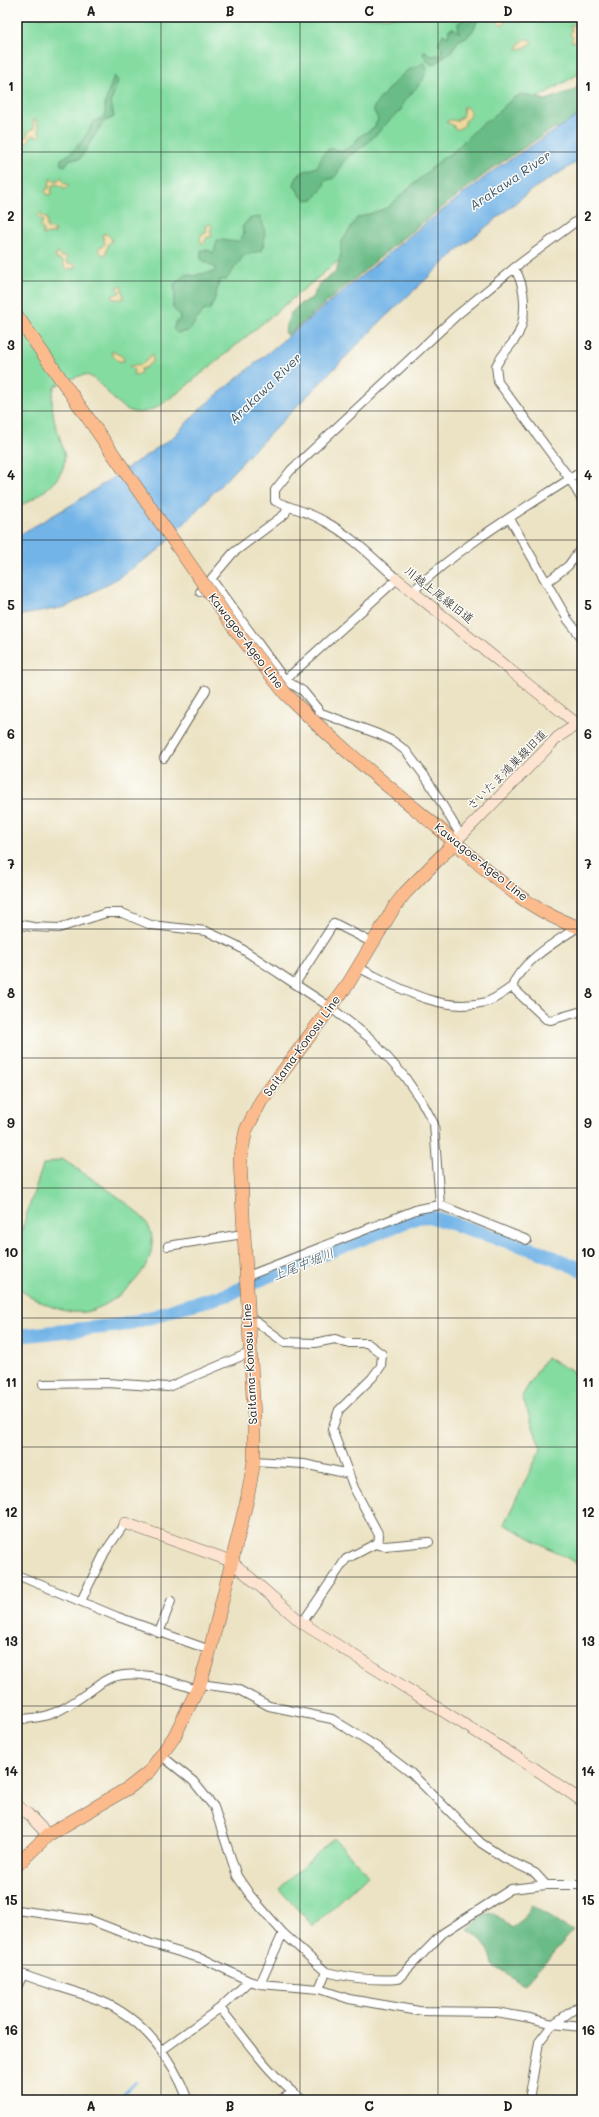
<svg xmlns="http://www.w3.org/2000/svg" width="599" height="2117" font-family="Mali,'Klee One',sans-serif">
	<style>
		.green { fill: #84dca1; stroke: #507c5e }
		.forest { fill: #6bbc87; stroke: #446c52 }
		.sand { fill: #eeda9e; stroke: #857b5d }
		.water { fill: #72b4e7; stroke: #476882 }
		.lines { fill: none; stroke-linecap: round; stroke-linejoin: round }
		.stream { stroke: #72b4e7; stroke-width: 2.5 }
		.river { stroke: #72b4e7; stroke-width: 14 }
		.street-casing { stroke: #656257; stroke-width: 10 }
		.secondary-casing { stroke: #656257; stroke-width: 12 }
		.primary-casing { stroke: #656257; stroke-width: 14 }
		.street { stroke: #fff; stroke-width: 8 }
		.secondary { stroke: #fde4d1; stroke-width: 11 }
		.primary { stroke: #fbbb8d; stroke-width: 13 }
		.primary-bridge-casing { stroke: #656257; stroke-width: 14; stroke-linecap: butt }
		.primary-bridge { stroke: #fbbb8d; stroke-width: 13 }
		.grid { fill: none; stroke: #1c1c1c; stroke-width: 1; stroke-opacity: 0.55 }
		.labels { text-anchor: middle; stroke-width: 3; stroke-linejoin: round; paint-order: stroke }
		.street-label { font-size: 12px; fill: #1c1c1c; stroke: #fdfcf7 }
		.water-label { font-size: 13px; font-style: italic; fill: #3e596d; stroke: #fdfcf7 }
		.neatline { fill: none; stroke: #1c1c1c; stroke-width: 1.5 }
		.grid-label { font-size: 13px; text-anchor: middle; font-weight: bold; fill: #1c1c1c }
	</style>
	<rect width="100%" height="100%" fill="#fdfcf7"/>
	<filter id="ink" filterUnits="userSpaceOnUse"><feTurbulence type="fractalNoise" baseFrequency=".025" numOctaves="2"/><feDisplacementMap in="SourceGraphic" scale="8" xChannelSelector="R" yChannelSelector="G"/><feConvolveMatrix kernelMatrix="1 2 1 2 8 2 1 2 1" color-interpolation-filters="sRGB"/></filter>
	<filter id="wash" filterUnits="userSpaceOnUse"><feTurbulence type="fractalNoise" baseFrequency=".012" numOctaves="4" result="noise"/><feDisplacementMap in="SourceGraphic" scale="16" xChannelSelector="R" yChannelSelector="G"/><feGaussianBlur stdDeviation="0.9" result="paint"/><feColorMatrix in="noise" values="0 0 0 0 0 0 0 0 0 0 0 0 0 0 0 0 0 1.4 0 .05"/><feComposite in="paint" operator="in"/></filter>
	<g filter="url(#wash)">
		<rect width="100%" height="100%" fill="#ece3c4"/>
		<path class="green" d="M25,17h557v55l-64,37 -112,91 -69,62 -158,130c-11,7 -22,18 -35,20 -28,6 -42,-38 -60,-37 -8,1 -22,8 -29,11 -4,10 -3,17 -2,27 2,14 8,26 11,39 6,26 -27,46 -47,55v-483z
			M62,1159c20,14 78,48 87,68 16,36 -32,79 -64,85 -16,2 -37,-5 -51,-14 -7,-3 -16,-8 -17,-16 -6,-34 16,-84 26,-117z
			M546,1357l36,20v189l-78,-42 37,-75 -19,-53z
			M334,1838l34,37 -55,51 -34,-37z"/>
		<path class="forest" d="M464,17h14c-3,12 -6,19 -19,23l-8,11 -17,14 -4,-1 -7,-10 2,-4 6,6 10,-1 1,-7 -4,-4 5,-10 5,3 1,-8 5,-1 5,5 -1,-10 5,-3z
			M424,62l3,6 -4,12 -20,23 -2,7c-13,10 -23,24 -36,35 -6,5 -15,9 -20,15 -8,8 -5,20 -20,20l-1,6 -10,13 -8,1 -6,-5 -6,-10c3,-13 11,-14 23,-18 6,-12 7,-23 25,-16l9,-4 9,-11 14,-8 4,-9 -5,-10c3,-7 27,-34 34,-38 6,-4 11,-3 17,-9z
			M114,76l4,5 -7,21 3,15 -11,5 -23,37h-10l-5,7 -4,-1v-6c13,-5 27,-25 32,-37l12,-5v-14z
			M582,81v33l-5,1 -5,8 -8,5h-10l-61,40 -89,69 -115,97h-4l1,-10 5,-11 9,-9 12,-6 7,-14 16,-11 2,-4 4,-15v-11l16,-25 30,-10 56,-50 10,-6 25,-25 16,-11 19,-18 9,-4 24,6 28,-10z
			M256,217l5,1c5,14 5,20 0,33l-17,4 -18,25h-6c-3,9 -5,22 -10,29l-7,2 -14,20 -12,2 -4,-4 3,-7 4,-2 -1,-6c-10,-7 -5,-10 -4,-20 0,-3 -1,-6 -1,-10l12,-10 9,2c7,-4 13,-2 21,-5l-2,-4 -13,-8v-9h7l6,3 3,-13c8,-1 13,3 22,1l5,-7 -2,-7 7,-8z
			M531,1905l42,26 -49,54 -31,-19c-2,-17 -10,-27 -25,-36l16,-16 10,-1 18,15 14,-12z"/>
		<path class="sand" d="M503,17l2,6 -4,2 -8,-7 -4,2 -2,-2z
			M570,25l7,1 3,5 -2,9 -5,2 -2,-1 2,-4 -3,-2 2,-5z
			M525,39l6,1 1,3 -8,5 -7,1 2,-5z
			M464,106l6,4v7l-5,4v4l-8,5 -3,-2 -1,-3 -7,-3 4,-2 7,1 2,-3h3z
			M33,120h3l4,15 -2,2 -6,-2 -5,8 -6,-1 1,-4 5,-1 1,-5 6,-4z
			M61,177l3,6 5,2 -1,2 -4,1 -7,-4 -5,2 -1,8 -4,1 -2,-5 4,-2 1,-9 7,2z
			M41,212l1,5 5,1v10l8,2v3l-12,2v-6l-3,-2 3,-6 -6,-5z
			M210,224l2,3 -2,4 2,5 -6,2 -1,4 -3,2 -2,-4 2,-7h4l1,-8z
			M102,234h5l4,4 1,3 -4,3 -2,10 -4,1 -4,-6 7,-5z
			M57,253l5,4 4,-1 1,7 8,1 1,4 -11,1 -2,-8 -8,-3z
			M121,286l3,13h-11v-4l7,-2 -3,-6z
			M112,351l11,6 1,4h-6l-6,-6z
			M152,354l1,7 -8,7 -4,1 -1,5 -7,1 1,-5 -5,-4 14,-2z"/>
		<path class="water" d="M582,113v46l-51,31 -72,59 -74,68 -135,137 -90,95 -42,29 -52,29 -49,9v-80l56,-32 99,-66 29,-30 216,-178 80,-62z"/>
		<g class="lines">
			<path class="stream" d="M118,2100l18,-18"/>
			<path class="river" d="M17,1336l105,-11 34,-9 25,-9 46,-12 50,-23 141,-55 11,-1 109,35 44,19"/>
		</g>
	</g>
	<g filter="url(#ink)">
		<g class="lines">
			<g class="street-casing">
				<path id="street" d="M514,268c13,19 14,54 0,73 -7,9 -13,15 -18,25l2,16 72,97 12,21
					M510,519l58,101 14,18
					M212,580l73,100 18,11 18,22 57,21 15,7 13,10 21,28 34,57
					M547,582l21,-16 14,-19
					M413,591c51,-48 111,-82 169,-120
					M200,592l33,-39 52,-39 3,-8
					M285,680l112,-101c-23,-20 -46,-44 -73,-58 -15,-9 -33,-13 -49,-20v-11l16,-20 165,-154 58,-48 68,-51
					M164,758l42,-68
					M17,924l16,3 26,1 47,-15h16l29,12 55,6 30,14 59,39 35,23 41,32 33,37 18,26 12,22 6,81
					M359,968c39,19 81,46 127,34 10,-3 18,-10 26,-15 8,-25 45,-46 66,-60
					M295,984l39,-61 39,20
					M512,987l34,32 5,1 31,-9
					M168,1246l75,-12
					M245,1277l173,-68 22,-4 87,35
					M247,1315l37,27 31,1 20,-4 11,4h21l15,11 -1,12 -9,12 -33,32 -7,19 22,59 25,47 -1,10
					M43,1384l64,-1 61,4 81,-34
					M254,1461l50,3 45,10
					M17,1575l101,42 92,33
					M81,1601l24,-49 20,-29
					M302,1623l44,-64 29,-15 10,2 44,-4
					M159,1633l12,-32
					M200,1684l37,5 32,17 63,13 45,28 34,26 70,70 23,15 31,15 11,12
					M17,1719c31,0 45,-8 70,-26 8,-5 15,-12 23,-15 29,-10 60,3 87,12
					M162,1756l31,25 21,26 23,69 13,19 33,38 -23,51
					M17,1910l73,10 59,23 57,17 43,21 11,3 59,5 30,10 70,12 77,1 34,6 23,6 29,3
					M283,1933l43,39
					M17,1972c27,12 57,18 84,29 43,18 71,57 87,99
					M17,1987l6,-12
					M319,1989l7,-17c24,6 47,9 72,7l45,-46 68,-44 35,-4h36
					M220,2008c26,31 50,69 83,92
					M162,2050l58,-42 29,-27
					M280,2100l13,-7
					M529,2100l10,-58 14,-18 29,-20"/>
			</g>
			<g class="secondary-casing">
				<path id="secondary" d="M397,579l185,149
					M455,842l103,-105 24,-16
					M125,1523l106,38 71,62 232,145 48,33
					M17,1806l11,8 20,21"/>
			</g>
			<g class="primary-casing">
				<path id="primary" d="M285,693c47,48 99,90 151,133 44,37 89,86 146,102
					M17,1865l31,-30 82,-48 20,-16 24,-34 26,-53 10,-34 37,-150 7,-39v-44l-14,-257 6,-30 15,-29 87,-117 47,-78 10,-13 50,-51"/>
			</g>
			<use href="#street" class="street"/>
			<use href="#secondary" class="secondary"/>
			<use href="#primary" class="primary"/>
			<g class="primary-bridge-casing">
				<path id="primary-bridge" d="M17,316l220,316 48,61"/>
			</g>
			<use href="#primary-bridge" class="primary-bridge"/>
		</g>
	</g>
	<path class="grid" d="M161,17v2083M300,17v2083M438,17v2083M17,152h565M17,281h565M17,411h565M17,540h565M17,670h565M17,799h565M17,929h565M17,1058h565M17,1188h565M17,1318h565M17,1447h565M17,1577h565M17,1706h565M17,1836h565M17,1965h565"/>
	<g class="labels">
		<g class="street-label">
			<text transform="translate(439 595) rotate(38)" y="4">川越上尾線旧道</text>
			<text transform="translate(246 641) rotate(53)" y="4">Kawagoe-Ageo Line</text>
			<text transform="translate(507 770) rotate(-45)" y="4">さいたま鴻巣線旧道</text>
			<text transform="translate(481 862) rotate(39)" y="4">Kawagoe-Ageo Line</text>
			<text transform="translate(302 1046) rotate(-54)" y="4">Saitama-Konosu Line</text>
			<text transform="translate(250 1364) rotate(-93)" y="4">Saitama-Konosu Line</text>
		</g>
		<g class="water-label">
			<text transform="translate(510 180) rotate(-34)" y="5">Arakawa River</text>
			<text transform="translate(265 388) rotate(-44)" y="5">Arakawa River</text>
			<text transform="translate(303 1264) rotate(-22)" y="5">上尾中堀川</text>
		</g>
	</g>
	<rect width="599" height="2117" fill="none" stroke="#fdfcf7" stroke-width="44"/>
	<rect x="22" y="22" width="555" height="2073" class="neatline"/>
	<g class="grid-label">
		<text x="91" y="16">A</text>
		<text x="230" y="16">B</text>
		<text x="369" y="16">C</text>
		<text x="508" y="16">D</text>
		<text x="11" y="91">1</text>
		<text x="588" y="91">1</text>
		<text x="11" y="221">2</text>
		<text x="588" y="221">2</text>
		<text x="11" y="350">3</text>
		<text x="588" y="350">3</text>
		<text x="11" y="480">4</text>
		<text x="588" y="480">4</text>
		<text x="11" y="610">5</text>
		<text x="588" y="610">5</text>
		<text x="11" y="739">6</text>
		<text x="588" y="739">6</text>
		<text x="11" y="869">7</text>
		<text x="588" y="869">7</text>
		<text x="11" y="998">8</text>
		<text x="588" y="998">8</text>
		<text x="11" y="1128">9</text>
		<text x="588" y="1128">9</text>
		<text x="11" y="1257">10</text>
		<text x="588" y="1257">10</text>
		<text x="11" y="1387">11</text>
		<text x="588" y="1387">11</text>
		<text x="11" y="1517">12</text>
		<text x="588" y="1517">12</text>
		<text x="11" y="1646">13</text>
		<text x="588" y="1646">13</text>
		<text x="11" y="1776">14</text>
		<text x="588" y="1776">14</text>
		<text x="11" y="1905">15</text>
		<text x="588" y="1905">15</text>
		<text x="11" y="2035">16</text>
		<text x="588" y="2035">16</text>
		<text x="91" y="2111">A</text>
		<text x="230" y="2111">B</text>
		<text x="369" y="2111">C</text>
		<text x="508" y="2111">D</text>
	</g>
</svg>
